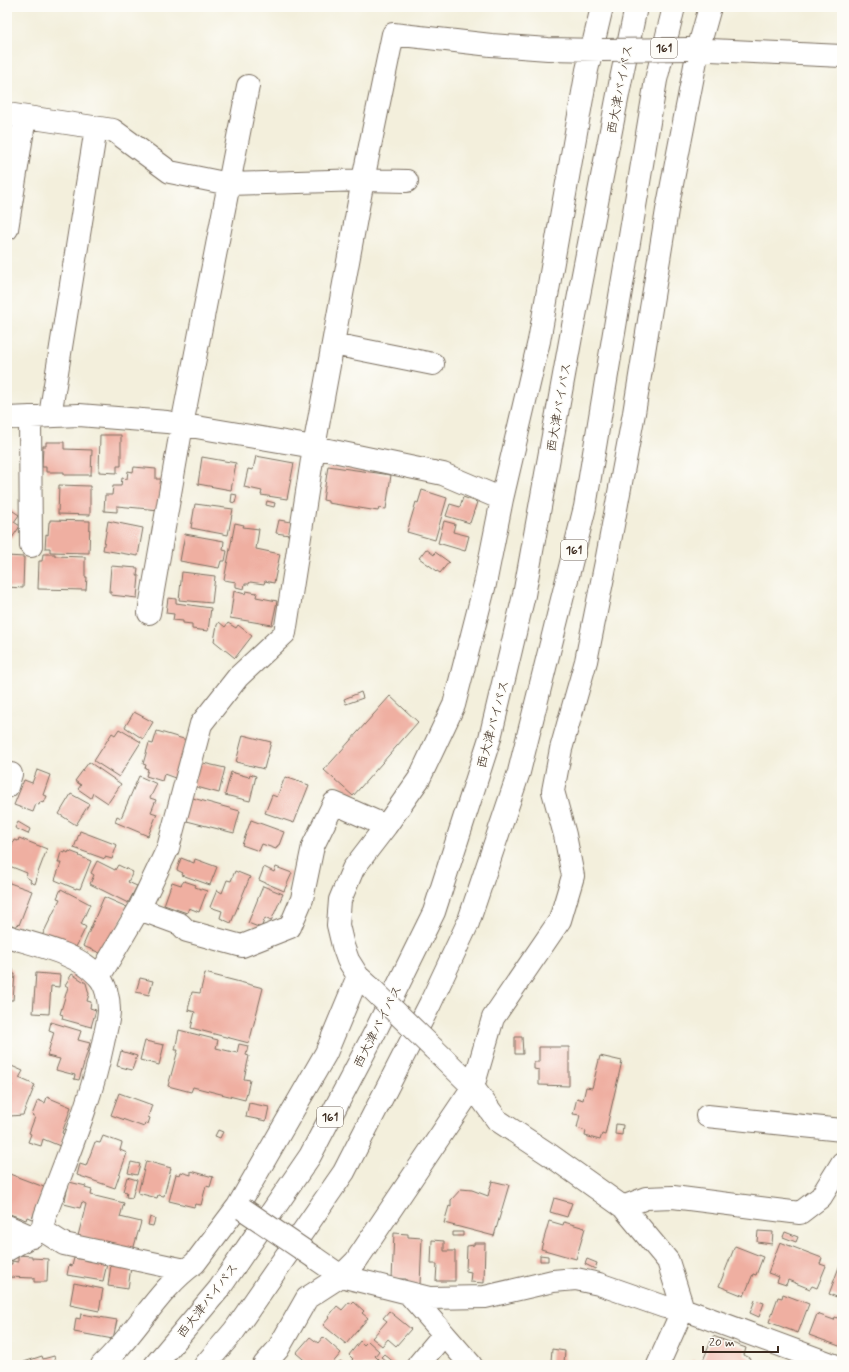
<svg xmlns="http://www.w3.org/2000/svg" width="849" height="1372" font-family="Mynerve,'Klee One',sans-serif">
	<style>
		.building { fill: #efafa1 }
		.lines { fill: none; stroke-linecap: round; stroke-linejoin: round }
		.minor-casing { stroke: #7b6f60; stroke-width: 24 }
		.highway-casing { stroke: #7b6f60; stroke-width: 24 }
		.minor { stroke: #fff; stroke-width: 22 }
		.highway { stroke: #fff; stroke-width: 22 }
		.minor-bridge-casing { stroke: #7b6f60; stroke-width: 24; stroke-linecap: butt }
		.minor-bridge { stroke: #fff; stroke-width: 22 }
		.labels { text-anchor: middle; stroke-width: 3; stroke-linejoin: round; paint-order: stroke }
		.shield { fill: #fdfcf7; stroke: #75695f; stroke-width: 1 }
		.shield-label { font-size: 12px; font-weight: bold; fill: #3b2a1e }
		.street-label { font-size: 13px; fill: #3b2a1e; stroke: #fdfcf7 }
	</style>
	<rect width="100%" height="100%" fill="#fdfcf7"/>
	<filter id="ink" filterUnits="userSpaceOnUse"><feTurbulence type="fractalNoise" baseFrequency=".025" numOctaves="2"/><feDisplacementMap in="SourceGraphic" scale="8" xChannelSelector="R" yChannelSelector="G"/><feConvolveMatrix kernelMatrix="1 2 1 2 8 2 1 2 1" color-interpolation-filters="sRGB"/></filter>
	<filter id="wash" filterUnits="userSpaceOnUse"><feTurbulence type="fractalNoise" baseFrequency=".012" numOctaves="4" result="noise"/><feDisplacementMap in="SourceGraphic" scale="16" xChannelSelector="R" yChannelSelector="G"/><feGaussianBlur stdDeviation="0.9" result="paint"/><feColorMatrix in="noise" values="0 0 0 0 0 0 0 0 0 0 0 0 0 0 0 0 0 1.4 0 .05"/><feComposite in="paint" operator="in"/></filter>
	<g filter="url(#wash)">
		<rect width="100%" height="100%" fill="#f3efdc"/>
		<g id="blocks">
			<path class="building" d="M100,435h21v31h-4v7l-18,-1z
				M46,442h18v7l28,1 -1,25h-27v-3h-18v-5h-4l1,-21h3z
				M256,456l38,7 -7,36 -26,-4 1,-4 -18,-4 4,-18 5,1z
				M202,457l34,6 -5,27 -33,-6z
				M328,466l63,9 -5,34 -7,-1 -1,3 -50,-8v-2l-5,-1z
				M134,467l22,2v10h6l-3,31 -42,-4v6l-13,-1 1,-16h7l1,-9h8l1,-8 5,1 1,-8 5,1z
				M59,485l31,1v29l-32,-1z
				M422,490l25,8 -12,42 -28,-8 9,-30 2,1z
				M232,494l5,1 -2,8 -4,-1z
				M463,497l14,5 -7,21 -24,-7 4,-12 10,3z
				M267,501l8,2 -1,4 -8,-2z
				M195,504l38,5 -5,26 -37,-7z
				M7,507l12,8 -5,7 6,4 -8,12 -5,-3z
				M50,520l40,1 -1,32 -39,-1v-4h-5l1,-14 2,1 1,-13h1z
				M279,520l12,2 -2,13 -13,-2z
				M108,521l35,7 -5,28 -35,-6z
				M444,521l11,3 -2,8 16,4 -4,15 -27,-8z
				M235,523l9,2 -1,2 16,2 -3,20 24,5 -6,29 -9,-2 -1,3 -14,-2 -1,2h-4l-1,5 -8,-2v-5l-12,-2z
				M185,534l39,7 -1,9 4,1 -2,10h-4l-2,7 -39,-7z
				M426,549l8,6 1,-3 14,10 -9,11 -21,-15z
				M43,554h12v2l30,1v20h2l-1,13 -48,-1 1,-28h3z
				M7,556l17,1 -1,31 -16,-1z
				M111,566l27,2 -1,8h2l-2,22 -26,-3v-3h-2z
				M182,572l33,4 -3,27 -33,-3z
				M234,591l11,3 1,-3 11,2 -1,4 21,4 -5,24 -42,-7z
				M168,598l8,1v4l35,5 -3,23 -16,-2v-5l-9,-1v-2l-10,-1 1,-6 -8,-1z
				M219,622l6,5 3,-4 8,5 2,-3 14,11 -17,22 -21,-17 3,-16z
				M361,692l2,6 -17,6 -2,-5z
				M390,696l28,26 -65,74 -29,-26z
				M134,712l19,10 -10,17 -18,-12z
				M119,729l22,13 -22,35 -25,-16 18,-28 3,2z
				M157,731l30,9 -12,38 -11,-4 -2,7 -16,-5 2,-7 -3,-1 1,-3 -3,-1 6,-21 4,1z
				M243,735l28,7 -7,27 -28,-7z
				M89,762l32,22 -13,19 -15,-10 -2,5 -13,-9 3,-4 -6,-4z
				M199,762l26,6 -6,25 -26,-7z
				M37,770l13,5 -7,20 4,1 -3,7 -4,-1 -1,3 -3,-1 -3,8 -19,-7 10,-25 8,3z
				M231,772l18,5 1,-3 6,2 -6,25 -25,-6z
				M139,776l18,8 -7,14 6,2 -5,12 6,2 -9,22 -33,-14 2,-6 4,2z
				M285,777l24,8 -15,38 -29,-10 7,-18 5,2z
				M71,794l18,10 -13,21 -17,-11z
				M189,797l51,14 -6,22 -51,-13z
				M251,820l33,12 -5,13h-1l-2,4 -14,-5 -3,7 -17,-6z
				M18,822l12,7 -2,5 -13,-6z
				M80,831l37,14 -5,14 -7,-2v2l-31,-11z
				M19,838l28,11 -11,29h1l-2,6 -5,-2 1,-2 -5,-3 1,-4 -20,-8v-6l7,-19 4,1z
				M65,851l3,2 1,-2 11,4 -1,1 12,5 -11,28 -4,-1v1l-21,-9 6,-17h-3l3,-11 4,1z
				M181,858l13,5 1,-4 22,8 -7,18 -28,-10 1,-2 -6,-3z
				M97,861l18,9 3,-5 15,7 -5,10 9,4 -9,17 -38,-19 4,-9 -3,-2z
				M264,867l10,5 2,-5 16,6 -8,18 -25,-11z
				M235,871l15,6 -19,46 -11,-5 2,-7 -12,-4 7,-17 5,3 5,-13 4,1z
				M184,881l12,4 -1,2 12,4 -8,21 -10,-4 -2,5 -23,-8 8,-23 9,3z
				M7,882l25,9 -13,34 -1,-1 -2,3 -6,-3 1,-3 -4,-1z
				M263,886l20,8 -12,27 -6,-3 -4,10 -13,-5z
				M61,889l29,15 -9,20 5,3 -12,24 -32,-15 18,-37 -3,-1z
				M104,897l23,10 -22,48 -22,-9z
				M7,968l6,1v5h2l-2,26h-6z
				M36,973l24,2 -1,12 -8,-1 -2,28 -16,-1z
				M205,973l58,15 -14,55 -58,-15 4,-16 -7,-2 4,-18 8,1z
				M72,974l14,9 3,11 -2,7 4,1 -1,6 6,2 -5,17 -29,-8 1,-4 -3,-1 8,-27 -3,-2z
				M140,978l13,3 -4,14 -13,-3z
				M51,1022l30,9 -3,9 12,3 -11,37 -5,-1 1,-4 -19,-5 4,-11 -13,-3 7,-24 -5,-2z
				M179,1030l39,10 -2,8 21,5 2,-9 9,2 -2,9 3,1 -5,23 6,1 -5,20 -52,-13 -2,5 -23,-6 10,-36h-3z
				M515,1037h7l1,17h-8z
				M145,1041l19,4 -5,20 -19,-5z
				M539,1047h30v39l-30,-1v-15l-5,-1v-7h5z
				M121,1051l16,5 -5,14 -15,-4z
				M600,1056l22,5 -17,74 -3,-1 -2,6 -15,-4 1,-5 -9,-3 3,-13 -7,-1 4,-16 6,2 3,-13 6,1z
				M7,1064l16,7 -4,7 16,7 -12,30 -13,1 -3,6v-30h2l3,-7 -5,-2z
				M119,1093l33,12 -4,12 2,1 -2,6 -3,-1 -1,4 -33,-12z
				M47,1097l24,10 -9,26 2,1 -4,12 -17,-7 -2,7 -13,-4 3,-8 -2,-1 6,-16 -3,-2 6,-15 7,3z
				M249,1103l20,4 -3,14 -20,-4z
				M616,1124l7,1 -1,10 -7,-1z
				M218,1130l5,2 -3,6 -5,-2z
				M103,1136l19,7 -2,7 7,3 -12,35 -38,-13 3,-11 6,2 9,-24 5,1z
				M146,1161l25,7 -7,28 -6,-1 -1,3 -19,-5z
				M131,1162l9,2 -3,11 -9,-2z
				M191,1171l22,6 -3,10 -4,-1 -5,19 -6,-1 -1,3 -25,-6 7,-27 4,1 1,-3 10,3z
				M7,1173l37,14 -12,32 -5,-2 -1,3 -19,-7z
				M127,1177l10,3 -5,18 -6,-1 1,-5 -4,-1z
				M492,1181l17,4 -15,51 -50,-13 5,-17 2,1v-7l10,-11 11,1 16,6z
				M69,1182l17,4 -1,2 7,2 -1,5 33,8 -4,14 21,5 -8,28 -55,-14 8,-32 -4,-2 -2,6 -16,-4z
				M554,1198l18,5 -5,14 -17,-5z
				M150,1217l5,2 -2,7 -5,-1z
				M549,1221l14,4 1,-3 21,6 -9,31 -35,-10z
				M758,1231l15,1 -1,12 -15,-2z
				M453,1232h10v4h-10z
				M785,1232l13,5 -2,5 -13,-5z
				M394,1233l14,1v3l14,1 -2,46h-14v-5h-14z
				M432,1240l12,1v10h11v30h-19l1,-17h-6z
				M780,1242l42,16 -2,6 6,2 -9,22 -5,-2 -2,3 -22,-9 -2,5 -9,-3 2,-5 -11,-4z
				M474,1243h11l-1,40 -14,-1 1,-10 -5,-1 1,-25 7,-1z
				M735,1246l28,11 -7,18 -3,-1 -9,22 -25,-10z
				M18,1255l14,1v2l16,1 -1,23h-13v-4l-26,-1v-13h4v-3l6,1z
				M540,1255l8,1v5h-8z
				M74,1258l33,6 -4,17 -36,-6 2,-10 3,1z
				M587,1259l10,4 -2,6 -10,-5z
				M842,1259v40l-13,-5z
				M111,1264l20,3 -3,22 -20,-3z
				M74,1283l29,6 -4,22 -29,-6z
				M783,1294l26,10 -11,29 -29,-11 9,-25 4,1z
				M755,1300l9,3 -5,14 -9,-4z
				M349,1302l3,2 2,-2 10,9 -2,2 6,5 -22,26 -23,-19 6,-7 -1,-1 9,-11 5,4z
				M389,1311l22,18 -15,17 -8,-7 -6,7 -10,-8 15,-17 -4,-3z
				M81,1314l36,6 -4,19 -39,-7 2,-14 4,1z
				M817,1314l17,6 1,-3 7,3v27l-33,-12z
				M713,1336l33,12 -2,7 6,3 -2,7h-57l2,-5 9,3z
				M310,1337l8,6 5,-6 18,16 -10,12h-10l-4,-3 -3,3h-4l-14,-12z
				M7,1340l3,19 -3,1z
				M360,1341l4,4 4,-4 11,10 -4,5 8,8 -1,1h-27l-4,-4 2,-2 -4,-4z
				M552,1349l13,2 -1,12 -13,-2z
				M384,1354l12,10 -1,1h-4l-10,-8z
				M42,1356l1,3 11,-3 3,9h-32l-1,-3z
				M340,1361l6,4h-9z"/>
		</g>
	</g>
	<g filter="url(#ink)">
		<use href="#blocks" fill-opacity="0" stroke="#7b6f60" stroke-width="1"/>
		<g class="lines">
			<g class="minor-casing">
				<path id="minor" d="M689,49l153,7
					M7,114l106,16 57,42 59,12 134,-4 -49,267 -29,186 -47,44 -37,47 -33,124 -29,61 -40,68
					M407,181l-44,-1 30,-146 98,11 57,4 54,1
					M7,229l18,-112
					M333,344l100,20
					M50,416l46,-288
					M30,417l1,129
					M7,418l72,-3 88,7 147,25 129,27 59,25
					M149,613l33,-188 66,-339
					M7,787l4,-13
					M139,909l41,15 7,7 55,15 48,-19 12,-28 11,-53 21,-43 52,23
					M7,936c28,9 71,17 91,40 8,8 11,23 11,34 0,10 -4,23 -6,33 -12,59 -37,116 -58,173l-3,14 -35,20
					M370,987l-12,-11 -10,-16 -5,-14 -5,-21 2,-25 13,-31 33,-43 33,-47 35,-74 31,-121 17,-85 37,-158 48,-271 15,-63
					M434,1049l39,38 24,33 53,35 73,52 45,54 15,48 -25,56
					M707,1116l135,14
					M623,1207l23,-9 27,-1 127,16 21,-16 21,-34
					M7,1226l25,11
					M42,1230l22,14 121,26
					M315,1258l26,18 88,22 56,-1 68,-16 23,-2 23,5 66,23 18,2 151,56
					M409,1294l62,71
					M102,1365c34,-31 55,-75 93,-102l43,-57 88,-153 32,-77
					M264,1365l14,-16 29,-51 34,-22 15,-15 117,-174 20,-69 67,-98 13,-44 -8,-41 -12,-44 8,-42 25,-88 21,-104 27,-144 33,-203 31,-160 12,-43
					M418,1365l26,-31"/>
			</g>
			<g class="highway-casing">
				<path id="highway" d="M155,1365l64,-76 91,-133 64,-122 60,-122 56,-174 34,-143 48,-264 49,-252 15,-72
					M205,1365l29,-34 110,-159 86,-168 38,-81 51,-151 66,-265 71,-427 18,-73"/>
			</g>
			<use href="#minor" class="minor"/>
			<use href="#highway" class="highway"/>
			<g class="minor-bridge-casing">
				<path id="minor-bridge" d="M602,50l87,-1
					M370,987l64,62
					M243,1209l72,49"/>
			</g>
			<use href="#minor-bridge" class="minor-bridge"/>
		</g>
	</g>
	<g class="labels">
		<g class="shield">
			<rect x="651" y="38" width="26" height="20" rx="3"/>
			<rect x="561" y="540" width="26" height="20" rx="3"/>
			<rect x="317" y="1107" width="26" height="20" rx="3"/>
		</g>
		<g class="shield-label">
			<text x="664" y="52">161</text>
			<text x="574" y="554">161</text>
			<text x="330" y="1121">161</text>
		</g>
		<g class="street-label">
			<text transform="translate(619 89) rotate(-79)" y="5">西大津バイパス</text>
			<text transform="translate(558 407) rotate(-80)" y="5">西大津バイパス</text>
			<text transform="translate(492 724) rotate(-75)" y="5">西大津バイパス</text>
			<text transform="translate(377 1026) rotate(-63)" y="5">西大津バイパス</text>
			<text transform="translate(207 1300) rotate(-52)" y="5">西大津バイパス</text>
		</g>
	</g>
	<rect width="849" height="1372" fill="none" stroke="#fdfcf7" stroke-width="24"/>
	<path d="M703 1346v6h75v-6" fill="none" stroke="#3b2a1e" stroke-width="2"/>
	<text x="709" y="1346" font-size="12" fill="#3b2a1e" stroke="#fdfcf7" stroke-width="3" paint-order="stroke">20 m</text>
</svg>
